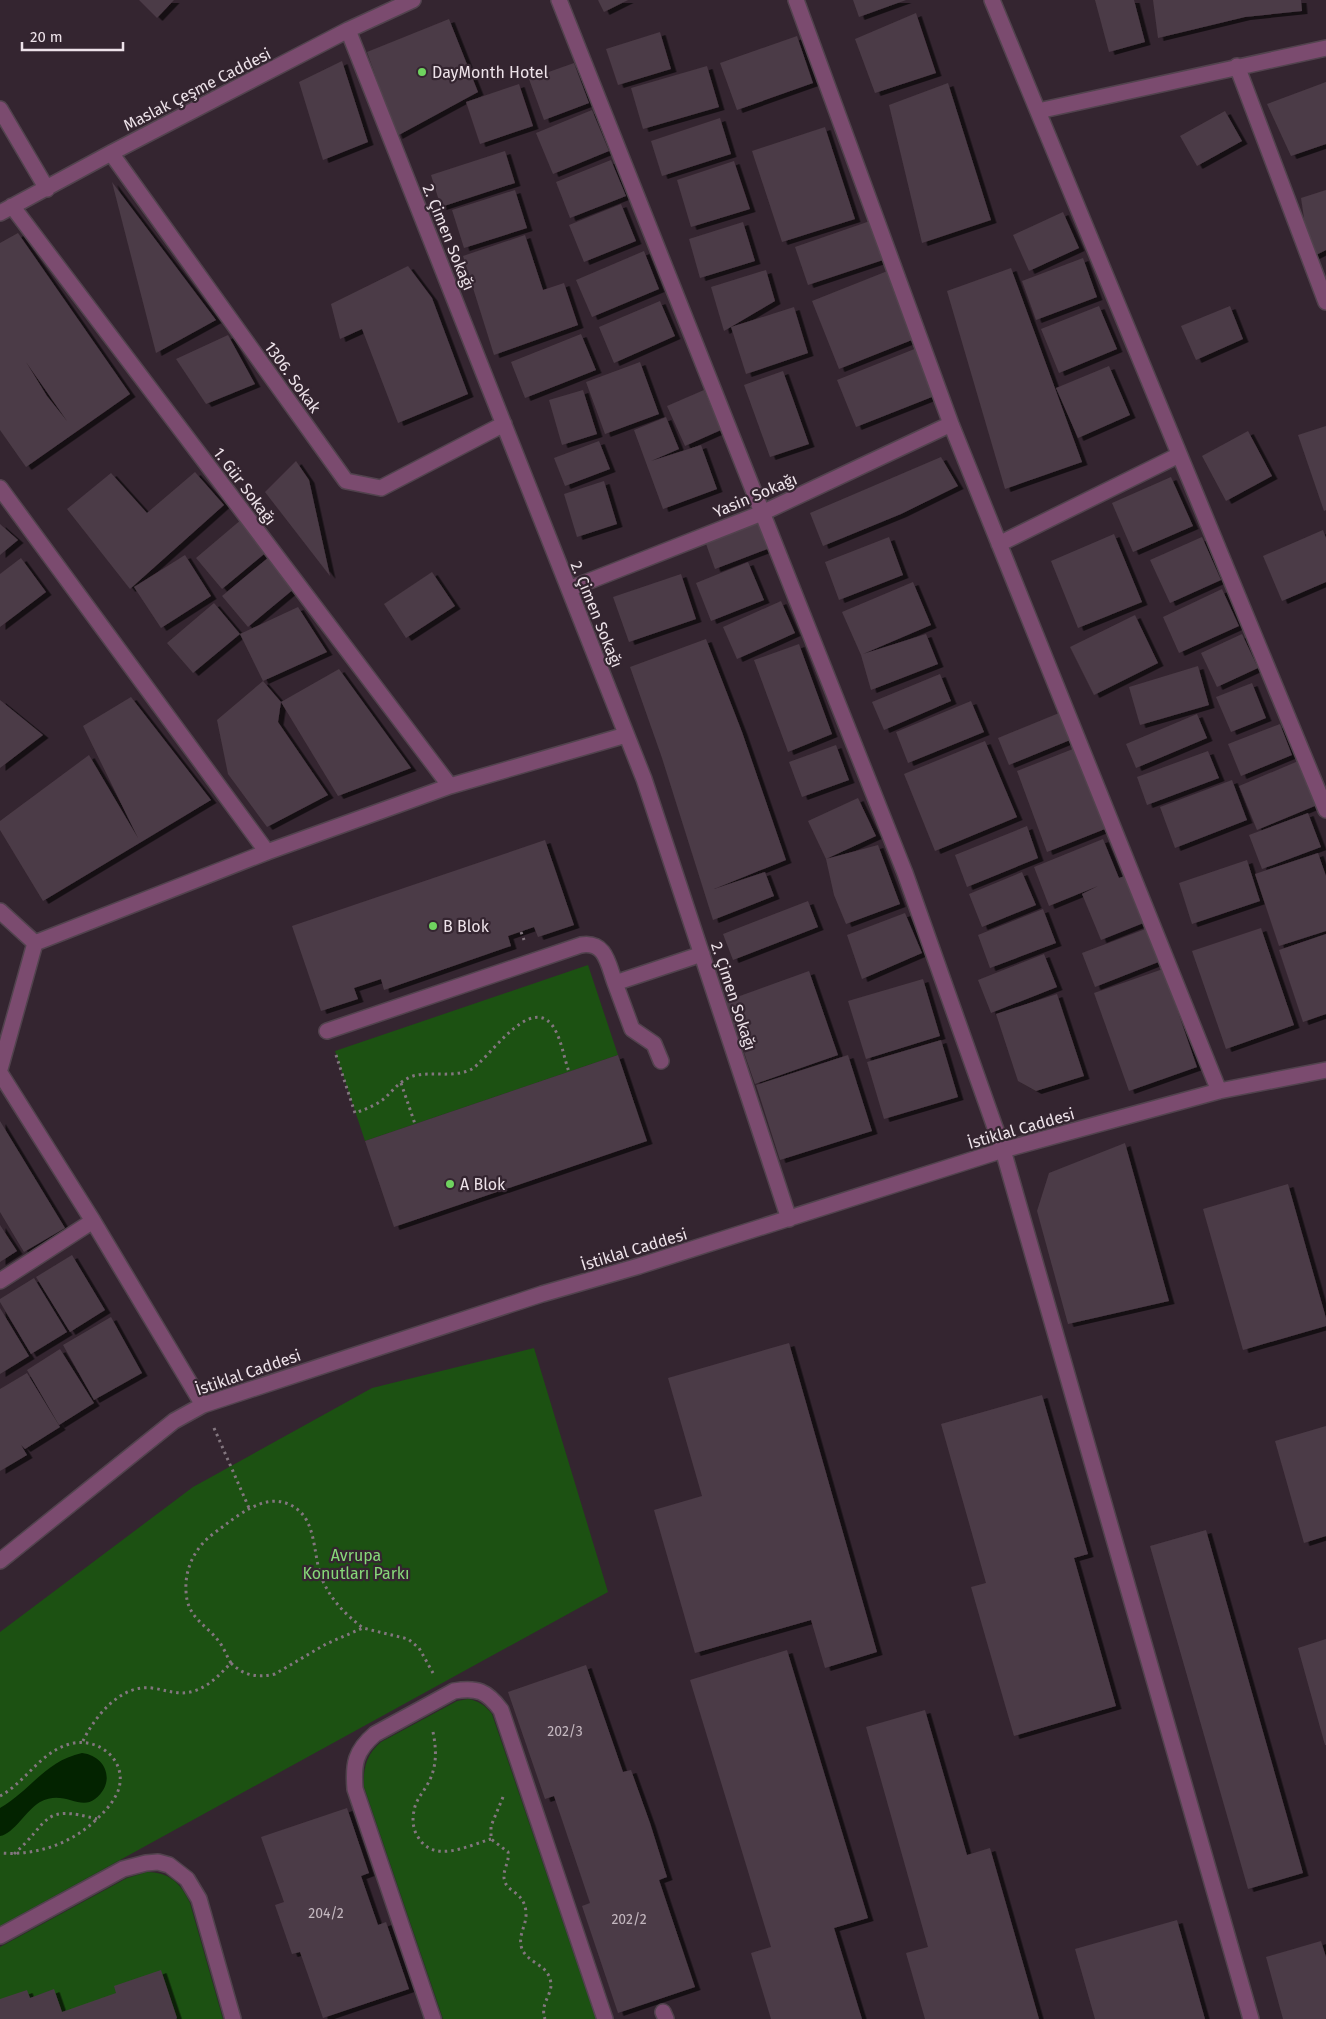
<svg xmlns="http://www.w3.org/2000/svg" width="1326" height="2019" font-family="'Fira Sans',sans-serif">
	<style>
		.green { fill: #1c5112 }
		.water { fill: #032300 }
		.building { fill: #4b3b46; fill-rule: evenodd; filter: url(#shadow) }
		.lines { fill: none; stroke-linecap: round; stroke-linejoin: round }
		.minor-casing { stroke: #52434e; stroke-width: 18 }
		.path { stroke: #83767f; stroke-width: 3; stroke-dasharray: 2.5 4; stroke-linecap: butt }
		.minor { stroke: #7b4b6f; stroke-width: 15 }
		.poi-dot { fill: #6fd35f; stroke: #342530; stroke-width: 2 }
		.labels { text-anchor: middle; stroke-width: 4.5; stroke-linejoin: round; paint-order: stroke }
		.number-label { font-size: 14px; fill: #c4b8c0 }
		.poi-label { font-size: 16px; fill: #ede2e9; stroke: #342530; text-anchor: start }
		.street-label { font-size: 16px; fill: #ede2e9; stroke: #342530 }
		.park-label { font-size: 16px; fill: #87d979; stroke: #342530 }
	</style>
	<defs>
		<filter id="shadow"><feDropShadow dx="5.5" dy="3" stdDeviation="0" flood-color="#0009"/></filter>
	</defs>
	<rect width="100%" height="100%" fill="#342530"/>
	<path class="green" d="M588,965l30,90 -253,86 -30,-90z
		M534,1348l74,244 -608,334v-294l193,-145 179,-99z
		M468,1699c11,2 17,6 24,15l104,305h-153l-79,-232c-1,-19 2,-32 17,-45l76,-41z
		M147,1872c22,0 34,11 43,31l33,116h-223v-72l127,-69z"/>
	<path class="water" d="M82,1753c25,3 34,30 13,46 -16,12 -31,-10 -55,3 -14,8 -26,32 -40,34v-28c30,-17 45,-47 82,-55z"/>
	<path class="building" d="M139,0h35l-17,18z
		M598,0h30l-24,12z
		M853,0h53l-47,17z
		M1095,0h39l11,42 -36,10z
		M1153,0h148l1,11 -57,6 -87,21z
		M916,13l20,60 -61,20 -20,-54z
		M449,19l29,73 -81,44 -30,-84z
		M660,32l11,37 -53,16 -12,-36z
		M797,36l16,47 -76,27 -17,-47z
		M342,61l26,81 -45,18 -24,-78z
		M574,63l15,40 -45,17 -15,-41z
		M707,66l12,41 -76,22 -12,-41z
		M1326,82v62l-35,12 -24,-52z
		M948,83l43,137 -69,23 -33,-138z
		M519,84l14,42 -53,18 -14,-42z
		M592,110l17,41 -56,23 -17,-41z
		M1225,111l17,30 -45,25 -17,-30z
		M720,118l11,36 -69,22 -11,-35z
		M825,127l30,92 -73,23 -30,-91z
		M505,151l10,32 -74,24 -10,-32z
		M611,160l15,36 -56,22 -14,-36z
		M734,161l16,48 -59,18 -14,-47z
		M112,182l104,138 -60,33z
		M515,190l12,38 -63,20 -12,-38z
		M1326,190v60l-16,8 -9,-60z
		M621,204l15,37 -52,21 -15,-37z
		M1063,212l16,36 -50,23 -16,-36z
		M870,221l13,39 -75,25 -13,-38z
		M743,222l12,39 -55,17 -11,-39z
		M18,233l112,161 -104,73 -26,-37v-187zM26,362l41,59 -20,-25z
		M525,235l18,55 21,-7 14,42 -84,30 -31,-99z
		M644,251l15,38 -67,28 -16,-37z
		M1083,258l14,39 -61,23 -14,-39z
		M408,266l24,32 36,96 -70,29 -36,-94 -22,10 -9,-35z
		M1011,268l71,194 -77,27 -58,-198z
		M766,270l9,31 -51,30 -13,-44z
		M890,270l27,68 -78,31 -27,-68z
		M660,301l15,35 -61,27 -15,-36z
		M1099,306l18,43 -58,24 -18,-44z
		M1230,306l13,33 -47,21 -15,-34z
		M794,307l14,46 -62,21 -15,-47z
		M581,334l15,36 -71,28 -14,-36z
		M228,335l27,49 -49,20 -30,-45z
		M917,348l20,47 -81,32 -19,-47z
		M640,362l19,52 -54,20 -19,-52z
		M1109,366l21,49 -52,23 -22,-50z
		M783,371l26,73 -39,13 -26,-72z
		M583,390l14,44 -35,11 -13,-45z
		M704,390l17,40 -36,16 -18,-40z
		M666,417l13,32 -28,12 50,-16 16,44 -54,20 -29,-79z
		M1326,426v84l-2,1 -26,-76z
		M1248,431l24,45 -46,25 -24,-45z
		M599,441l11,28 -45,17 -11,-28z
		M941,457l17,29 -57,28 -78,32 -13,-33z
		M296,461l13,19 21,96 -65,-84z
		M195,472l29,33 -94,84 -63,-80 44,-36 36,40z
		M1171,477l22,49 -60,26 -21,-49z
		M604,481l13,43 -40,13 -13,-43z
		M242,519l27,31 -47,39 -26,-31z
		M759,520l11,28 -55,21 -10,-28z
		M0,524l18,16 -18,15z
		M1323,530l3,8v44l-44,19 -19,-45z
		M1114,534l28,68 -64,26 -27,-67z
		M889,537l14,38 -64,25 -14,-38z
		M1202,537l19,43 -51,23 -20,-43z
		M185,555l26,41 -50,32 -27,-41z
		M269,557l26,31 -47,39 -26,-31z
		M21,558l25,34 -46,35v-53z
		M748,562l16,38 -53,21 -15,-38z
		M432,572l23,34 -49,32 -22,-34z
		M681,574l15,45 -67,23 -16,-45z
		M913,582l18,43 -68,29 63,-20 12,30 -67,26 -10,-35 -19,-43z
		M1222,589l17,37 -60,27 -16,-36z
		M781,601l14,32 -58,26 -14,-32z
		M214,603l26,31 58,-27 29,45 -64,29 -23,-47 -47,39 -26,-30z
		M1135,615l23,48 -64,32 -24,-48z
		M1242,634l16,34 -41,19 -16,-34z
		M706,639l36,93 44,128 -72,29 51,-17 9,24 -61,24 -51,-162 -32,-91z
		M799,644l33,90 -44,18 -34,-92z
		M1198,666l11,39 -69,20 -11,-38z
		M339,669l72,99 -73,28 -57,-94z
		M940,674l11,27 -67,29 -12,-28z
		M263,681l18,21 -3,20 50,73 -61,32 -39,-53 -11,-54z
		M1252,683l14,35 -35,14 -15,-35z
		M131,697l80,103 -168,101 -43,-71v-9l89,-66 49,83 -55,-112z
		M0,700l43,35 -43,33z
		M971,701l13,31 -76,31 -12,-31z
		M1064,711l11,27 -66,27 -11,-27z
		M1197,714l10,24 -71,30 -10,-24z
		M1280,724l12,31 -51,21 -13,-32z
		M985,741l32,76 -82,34 -31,-77z
		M836,745l13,35 -47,17 -13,-35z
		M1078,747l32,80 -63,25 -30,-81z
		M1208,751l11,27 -72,27 -10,-28z
		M1303,759l19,44 -65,27 -18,-44z
		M1232,780l15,40 -72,28 -15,-41z
		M858,798l18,38 -50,23 -18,-38z
		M1308,813l13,34 -59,22 -13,-34z
		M1027,826l11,32 -71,29 -12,-32z
		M1103,839l16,39 8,-3 19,47 -45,18 -19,-46 16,-8 -49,20 -15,-39z
		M545,840l29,85 -36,12 -4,-10 -26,9 3,10 -127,44 -3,-11 -27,9 4,11 -37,12 -29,-85z
		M878,845l22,59 -54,20 -12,-29 -8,-36z
		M1318,853l8,23v55l-47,15 -24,-72z
		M1247,860l13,41 -68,23 -13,-41z
		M1022,872l14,33 -54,22 -13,-33z
		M808,901l10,26 -85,33 -10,-26z
		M1043,909l13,34 -66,25 -12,-33z
		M905,913l17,40 -60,26 -15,-44z
		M1148,928l13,33 -66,26 -13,-34z
		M1261,928l33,97 -68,24 -34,-98z
		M1326,934v80l-23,8 -24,-72z
		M1044,954l13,33 -66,26 -13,-33z
		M1163,969l34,98 -68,24 -35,-98z
		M809,971l29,84 -83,29 -29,-83z
		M923,979l17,57 -74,23 -18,-58z
		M1057,994l27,82 -48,15 -18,-10 -22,-67z
		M941,1040l17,57 -74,22 -17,-57z
		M618,1055l29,86 -253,86 -29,-86z
		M848,1055l24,76 -92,29 -24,-75z
		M0,1121l65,107 -41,24 -24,-40z
		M1125,1143l44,158 -101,23 -31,-113 12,-38z
		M1288,1184l38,134v8l-83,24 -40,-141z
		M0,1225l17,26 -17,11z
		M72,1255l33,55 -35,22 -34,-55z
		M34,1278l33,54 -36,22 -31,-52v-3z
		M0,1308l29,48 -29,18z
		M111,1317l31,56 -48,27 -31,-55z
		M789,1343l88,309 -52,16 -14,-48 -116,33 -41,-143 48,-14 -34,-118z
		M60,1349l34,54 -35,22 -32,-55z
		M27,1373l33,54 -35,22 -4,-4 6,10 -27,16v-82z
		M1042,1395l46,159 -14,4 42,148 -102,30 -43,-149 15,-4 -45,-159z
		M1326,1426v110l-22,7 -29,-102z
		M1206,1530l97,343 -55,16 -98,-343z
		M1326,1639v106h-1l-27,-97z
		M787,1650l81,268 -34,10 28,91h-91l-20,-66 20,-6 -81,-267z
		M586,1665l37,107 8,-2 19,53 17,54 -8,3 36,107 -77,26 -36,-107 8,-3 -36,-107 -9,3 -37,-107z
		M925,1710l42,145 23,-7 49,171h-114l-19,-66 22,-6 -62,-220z
		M347,1808l22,65 -8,3 17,49 8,-3 23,67 -86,29 -23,-66 -8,2 -17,-49 9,-3 -23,-65z
		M1177,1920l28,99h-110l-20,-70z
		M1321,1941l5,16v62h-43l-17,-62z
		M161,1970l16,48 -1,1h-176v-20l27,-9 3,8 24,-9 8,23 54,-19 -2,-7z"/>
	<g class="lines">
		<g class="minor-casing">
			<path id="minor" d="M559,0l346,873 98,277 248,869
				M796,0l155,424 268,667
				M992,0l334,810
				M348,30l296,749 145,440
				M1237,66l89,236
				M0,109l47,80
				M1038,111l288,-63
				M111,153l235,328 35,7 123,-64
				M12,206l438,580
				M0,213l111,-60 237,-123 65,-30
				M0,488l267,364 -232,91
				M999,544l180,-89
				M569,589l193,-76 189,-89
				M267,852l183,-66 176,-51
				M0,911l35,32 -35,126
				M615,983l17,46 22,15 7,17
				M327,1031l254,-86c25,-4 27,19 34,38l87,-29
				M0,1073l93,148 110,184
				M0,1281l93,-60
				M0,1561l174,-140 29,-16 339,-111 97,-28 364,-116 216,-59 107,-21
				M0,1936l123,-67 23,-6 12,-1 11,3 18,14 12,20 34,120
				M663,2012l3,7
				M433,2019l-78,-230c-2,-25 0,-38 20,-55l79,-43c23,-4 33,0 47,19l104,309"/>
		</g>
		<path class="path" d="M521,932l3,8
			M336,1055l19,58c11,-4 22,-8 31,-16 8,-8 15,-17 27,-21 18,-5 38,2 57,-6 18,-9 58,-75 82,-45 9,12 12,33 17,47
			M401,1083l14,41
			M214,1428l35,80
			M231,1663c13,13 27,15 44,11l51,-30 37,-16 45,11 11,9 14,25
			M433,1732c4,20 4,37 -7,55 -5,8 -11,15 -12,24 -2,8 -1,19 4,26 16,27 49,9 73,2
			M83,1741c12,-25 38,-57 69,-53 15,2 27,8 42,3 16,-5 26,-17 37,-28 -4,-6 -6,-13 -11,-20 -13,-19 -33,-24 -34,-52 -1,-16 4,-31 13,-43 7,-10 17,-16 26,-23 20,-15 47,-35 72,-16 20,15 16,48 25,70 9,21 23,35 41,49
			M0,1796c26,-14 40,-44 70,-52 28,-8 59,17 48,47 -4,10 -11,18 -18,25 -26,27 -63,40 -100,37
			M503,1797l-12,29v13l17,13c2,11 -7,19 -3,30 4,11 19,10 21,30 1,14 -9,23 -4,37 6,14 24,15 28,30 5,15 -11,23 -5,40
			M14,1854c37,-33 27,-50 83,-35"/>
		<use href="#minor" class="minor"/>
	</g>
	<g class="poi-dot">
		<circle cx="422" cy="72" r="5"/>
		<circle cx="433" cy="926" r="5"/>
		<circle cx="450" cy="1184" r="5"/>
	</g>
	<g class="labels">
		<g class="number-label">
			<text x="565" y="1736">202/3</text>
			<text x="326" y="1918">204/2</text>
			<text x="629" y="1924">202/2</text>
		</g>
		<g class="poi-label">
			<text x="432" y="78">DayMonth Hotel</text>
			<text x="443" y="932">B Blok</text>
			<text x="460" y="1190">A Blok</text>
		</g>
		<g class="street-label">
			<text transform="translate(197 89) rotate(-27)" y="6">Maslak Çeşme Caddesi</text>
			<text transform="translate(449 237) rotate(68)" y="6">2. Çimen Sokağı</text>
			<text transform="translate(293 377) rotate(54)" y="6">1306. Sokak</text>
			<text transform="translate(245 486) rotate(53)" y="6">1. Gür Sokağı</text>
			<text transform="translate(755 495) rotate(-23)" y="6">Yasin Sokağı</text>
			<text transform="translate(597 614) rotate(68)" y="6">2. Çimen Sokağı</text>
			<text transform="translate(734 996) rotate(72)" y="6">2. Çimen Sokağı</text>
			<text transform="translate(1021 1128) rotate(-16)" y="6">İstiklal Caddesi</text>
			<text transform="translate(634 1249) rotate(-17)" y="6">İstiklal Caddesi</text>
			<text transform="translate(248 1372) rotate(-19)" y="6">İstiklal Caddesi</text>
		</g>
		<g class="park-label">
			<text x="356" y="1561">Avrupa<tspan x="356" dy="18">Konutları Parkı</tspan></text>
		</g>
	</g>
	<path d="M22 42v8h101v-8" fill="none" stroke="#ede2e9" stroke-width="2.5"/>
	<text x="30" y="42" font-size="15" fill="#ede2e9" stroke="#342530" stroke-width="4" paint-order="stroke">20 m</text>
</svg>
